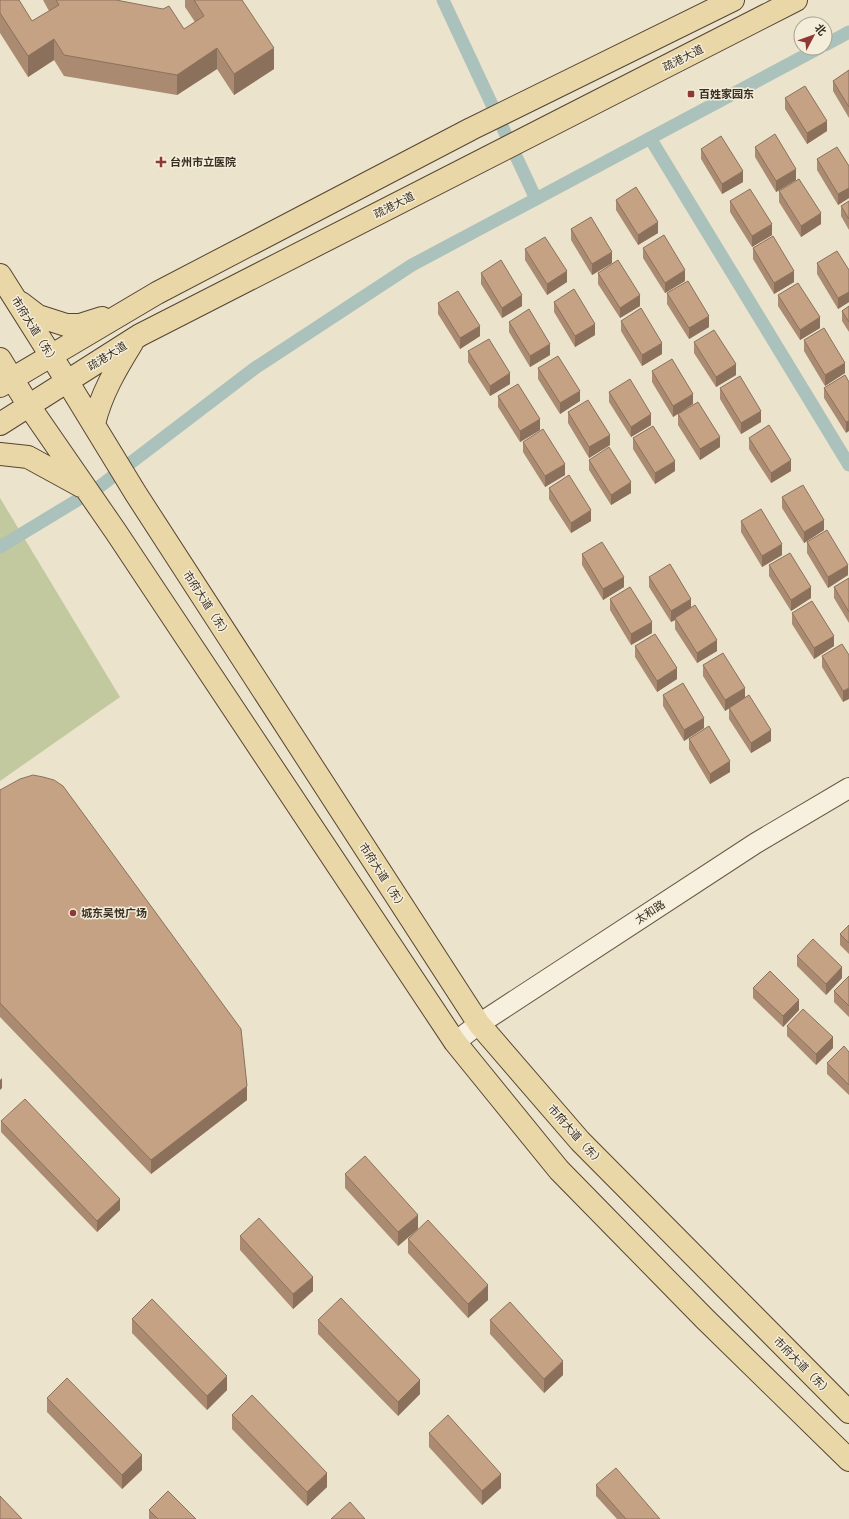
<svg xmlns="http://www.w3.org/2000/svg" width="849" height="1519" font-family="'Noto Serif','Noto Sans SC',serif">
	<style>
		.green { fill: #c3c99f }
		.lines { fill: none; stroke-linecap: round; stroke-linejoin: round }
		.canal { stroke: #abc1bb; stroke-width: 13 }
		.secondary-casing { stroke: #695743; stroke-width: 22 }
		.primary-casing { stroke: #564534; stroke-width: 24 }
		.secondary { stroke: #f7f0de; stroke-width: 20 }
		.primary { stroke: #ead7a7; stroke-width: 22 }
		.wall { fill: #aa8b72 }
		.shaded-wall { fill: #8b715c }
		.building { fill: #c6a284; stroke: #8b715c }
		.poi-dot { fill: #913735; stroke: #f3edda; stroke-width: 1.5 }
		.labels { text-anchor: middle; stroke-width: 3; stroke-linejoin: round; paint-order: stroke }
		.street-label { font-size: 11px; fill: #392e22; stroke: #f3edda }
		.poi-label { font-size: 11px; font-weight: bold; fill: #392e22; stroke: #f3edda; text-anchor: start }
	</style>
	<rect width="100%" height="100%" fill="#ebe3cb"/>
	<path class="green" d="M0,498l120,199 -120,84z"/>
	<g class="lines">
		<path class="canal" d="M443,0l93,199
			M825,45l24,-13
			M650,138l199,327
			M0,547l99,-60 156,-119 157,-103 407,-217"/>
		<g class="secondary-casing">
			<path id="secondary" d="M455,1042l24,-18 277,-181 93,-55"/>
		</g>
		<g class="primary-casing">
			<path id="primary" d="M0,275l67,106 69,113 343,530 101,117 269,271
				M21,303l17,13 28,9h14l22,-7
				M0,359l29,47 87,126 339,510 104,128 146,149 144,141
				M0,386l157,-93 314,-164 262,-129
				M0,424l140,-89 656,-335
				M94,424c7,-30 22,-55 38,-81
				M0,454l28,3 53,29"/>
		</g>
		<use href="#secondary" class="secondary"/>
		<use href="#primary" class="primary"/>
	</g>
	<path class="wall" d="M0,0l32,21 17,-10 -6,-11h73l68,29 11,-7 -10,-15v-7h57l32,69 -40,26 -17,-26 -40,26 -113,-19 -10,-16 -26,17 -28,-44z
		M849,70v48l-16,-27v-10z
		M785,98l42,33 -20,13 -22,-35z
		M755,147l41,33 -20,12 -21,-35z
		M701,149l42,33 -21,12 -21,-35z
		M817,159l32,7v32l-11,7 -21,-35z
		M779,191l42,33 -20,13 -22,-35z
		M616,200l42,33 -20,12 -22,-35z
		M730,201l42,34 -20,12 -22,-35z
		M849,201v29l-8,-14v-10z
		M571,229l41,34 -20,12 -21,-35z
		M643,248l42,33 -20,12 -22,-35z
		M753,248l41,34 -20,12 -21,-35z
		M525,249l42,33 -20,13 -22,-35z
		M817,263l32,7v32l-11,7 -21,-35z
		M481,273l41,33 -20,12 -21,-34z
		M598,273l42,33 -20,12 -22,-34z
		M667,293l42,34 -20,12 -22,-35z
		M778,295l42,33 -20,12 -22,-34z
		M554,302l41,33 -20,12 -21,-35z
		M438,303l42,33 -20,13 -22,-35z
		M849,306v26l-7,-11v-10z
		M621,321l41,33 -20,12 -21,-35z
		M509,322l41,33 -20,12 -21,-35z
		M804,340l41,33 -20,13 -21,-35z
		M694,342l42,33 -20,12 -22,-34z
		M468,351l42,33 -20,12 -22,-34z
		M538,368l42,33 -20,13 -22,-35z
		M652,371l41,33 -20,13 -21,-35z
		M849,382l-3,51 -22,-35v-10z
		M720,388l41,34 -20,12 -21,-35z
		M609,392l42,33 -20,12 -22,-35z
		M498,396l42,34 -20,12 -22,-35z
		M568,412l42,33 -21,13 -21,-35z
		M678,414l42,33 -20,13 -22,-35z
		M633,438l42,33 -20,13 -22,-35z
		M749,438l42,33 -20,12 -22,-34z
		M523,442l42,33 -20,12 -22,-35z
		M589,460l42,33 -20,12 -22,-35z
		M549,488l42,33 -20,12 -22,-34z
		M782,497l42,33 -20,13 -22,-35z
		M741,521l41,34 -20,12 -21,-35z
		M807,542l41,33 -20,13 -21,-35z
		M582,554l42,33 -21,13 -21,-35z
		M769,565l42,33 -20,13 -22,-35z
		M649,577l42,31 26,43 -20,12 -22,-34v-9l-4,2 -22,-35z
		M849,578v45l-15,-25v-11z
		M610,599l42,34 -21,12 -21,-35z
		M792,613l42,33 -20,13 -22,-35z
		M635,646l42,33 -20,13 -22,-35z
		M849,655l-6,47 -21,-35v-11z
		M703,665l42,33 26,43 -20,12 -22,-34v-11l-4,3 -22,-35z
		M663,695l41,33 -20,13 -21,-35z
		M689,739l41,33 -20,12 -21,-35z
		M0,790l247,310 -96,74 -151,-157z
		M849,925v29l-9,-9v-11z
		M797,956l45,22 -16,17 -29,-29z
		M849,976v41l-15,-15v-11z
		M753,988l46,22 -16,17 -30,-29z
		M787,1026l46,22 -17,17 -29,-29z
		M849,1052v43l-22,-21v-11z
		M1,1121l119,89 -23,22 -96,-100z
		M345,1174l73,55 -20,17 -53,-58z
		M240,1236l73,55 -20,18 -53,-59z
		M408,1239l80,61 -20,18 -60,-65z
		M132,1319l95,71 -20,20 -75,-77z
		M318,1320l102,74 -22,22 -80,-82z
		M490,1320l73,55 -19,18 -54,-59z
		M47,1398l95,72 -20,19 -75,-77z
		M232,1415l95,72 -20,19 -75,-77z
		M429,1433l72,55 -19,17 -53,-58z
		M596,1485l64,34h-43l-21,-23z
		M149,1510l47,9h-47z"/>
	<path class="shaded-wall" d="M54,39v21l-26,17v-21z
		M217,48v21l-40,26v-20z
		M274,48v21l-40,26v-21z
		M827,121v10l-20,13v-11z
		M796,169v11l-20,12v-11z
		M743,171v11l-21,12v-10z
		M849,188v10l-11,7v-11z
		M821,213v11l-20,13v-11z
		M658,222v11l-20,12v-10z
		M772,224v11l-20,12v-11z
		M612,252v11l-20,12v-11z
		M685,270v11l-20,12v-10z
		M567,271v11l-20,13v-11z
		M794,271v11l-20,12v-11z
		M849,292v10l-11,7v-11z
		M522,295v11l-20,12v-10z
		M640,295v11l-20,12v-10z
		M709,316v11l-20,12v-11z
		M820,317v11l-20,12v-10z
		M595,324v11l-20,12v-11z
		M480,326v10l-20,13v-11z
		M662,343v11l-20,12v-11z
		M550,344v11l-20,12v-11z
		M845,363v10l-20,13v-11z
		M736,364v11l-20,12v-10z
		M510,373v11l-20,12v-10z
		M580,391v10l-20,13v-11z
		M693,394v10l-20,13v-11z
		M761,411v11l-20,12v-11z
		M651,414v11l-20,12v-10z
		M540,419v11l-20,12v-11z
		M849,421v10l-3,2v-11z
		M610,435v10l-21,13v-11z
		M720,437v10l-20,13v-11z
		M791,460v11l-20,12v-10z
		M675,461v10l-20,13v-11z
		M565,464v11l-20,12v-11z
		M631,482v11l-20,12v-10z
		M591,510v11l-20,12v-10z
		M824,520v10l-20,13v-11z
		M782,544v11l-20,12v-11z
		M848,565v10l-20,13v-11z
		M624,577v10l-21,13v-11z
		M811,587v11l-20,13v-11z
		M691,599v11l-16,8v2l-4,2v-11z
		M652,622v11l-21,12v-11z
		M834,636v10l-20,13v-11z
		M717,640v11l-20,12v-10z
		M677,668v11l-20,13v-11z
		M745,688v10l-20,13v-11z
		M849,688v11l-6,3v-11z
		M704,718v10l-20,13v-11z
		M771,730v11l-20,12v-10z
		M730,761v11l-20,12v-10z
		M842,967v11l-16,17v-11z
		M799,1000v10l-16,17v-11z
		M833,1037v11l-17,17v-11z
		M2,1078v10l-2,2v-10z
		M247,1086v14l-96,74v-14z
		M120,1199v11l-23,22v-11z
		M418,1215v14l-20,17v-14z
		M313,1277v14l-20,18v-15z
		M488,1285v15l-20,18v-14z
		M563,1361v14l-19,18v-14z
		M227,1376v14l-20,20v-14z
		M420,1380v14l-22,22v-14z
		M142,1455v15l-20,19v-14z
		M327,1473v14l-20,19v-14z
		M501,1474v14l-19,17v-14z"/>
	<path class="building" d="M0,0h19l13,21 27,-16 -3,-5h60l47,9 6,-3 15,23 20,-13 -10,-16h48l32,48 -40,26 -17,-26 -40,27 -113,-20 -10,-16 -26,17 -28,-43z
		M849,70v37l-16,-26z
		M805,86l22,35 -20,12 -22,-35z
		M775,134l21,35 -20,12 -21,-34z
		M721,136l22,35 -21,13 -21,-35z
		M837,147l12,19v22l-11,6 -21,-35z
		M799,179l22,34 -20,13 -22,-35z
		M636,187l22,35 -20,13 -22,-35z
		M750,189l22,35 -20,12 -22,-35z
		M849,201v18l-8,-13z
		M591,217l21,35 -20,12 -21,-35z
		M664,235l21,35 -20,13 -22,-35z
		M773,236l21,35 -20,12 -21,-35z
		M545,237l22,34 -20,13 -22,-35z
		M837,251l12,19v22l-11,6 -21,-35z
		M501,260l21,35 -20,13 -21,-35z
		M618,260l22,35 -20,13 -22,-35z
		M688,281l21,35 -20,12 -22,-35z
		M798,283l22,34 -20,13 -22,-35z
		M574,289l21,35 -20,12 -21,-34z
		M458,291l22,35 -20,12 -22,-35z
		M849,306v16l-7,-11z
		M641,308l21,35 -20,12 -21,-34z
		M529,309l21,35 -20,12 -21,-34z
		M824,328l21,35 -20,12 -21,-35z
		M714,330l22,34 -20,13 -22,-35z
		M489,339l21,34 -20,13 -22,-35z
		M558,356l22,35 -20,12 -22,-35z
		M672,359l21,35 -20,12 -21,-35z
		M845,375l4,7v39l-3,1 -22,-34z
		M740,376l21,35 -20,12 -21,-35z
		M630,379l21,35 -20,13 -22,-35z
		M518,384l22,35 -20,12 -22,-35z
		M588,400l22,35 -21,12 -21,-35z
		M698,402l22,35 -20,12 -22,-35z
		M769,425l22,35 -20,13 -22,-35z
		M653,426l22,35 -20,12 -22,-35z
		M543,429l22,35 -20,12 -22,-34z
		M609,447l22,35 -20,13 -22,-35z
		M569,475l22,35 -20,13 -22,-35z
		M803,485l21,35 -20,12 -22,-35z
		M761,509l21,35 -20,12 -21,-35z
		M827,530l21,35 -20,12 -21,-35z
		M602,542l22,35 -21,12 -21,-35z
		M790,553l21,34 -20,13 -22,-35z
		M670,564l21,35 -20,12 -22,-34z
		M849,578v34l-15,-25z
		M630,587l22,35 -21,12 -21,-35z
		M812,601l22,35 -20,12 -22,-35z
		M695,605l22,35 -20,13 -22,-35z
		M655,634l22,34 -20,13 -22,-35z
		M842,644l7,11v33l-6,3 -21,-35z
		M723,653l22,35 -20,12 -22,-35z
		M683,683l21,35 -20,12 -21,-35z
		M749,695l22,35 -20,13 -22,-35z
		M709,726l21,35 -20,13 -21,-35z
		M33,775l10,2 11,3 9,6 178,243 6,57 -96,74 -151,-157v-213l20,-11z
		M849,925v18l-9,-9z
		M813,939l29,28 -16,17 -29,-28z
		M770,971l29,29 -16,16 -30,-28z
		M849,976v30l-15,-15z
		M803,1009l30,28 -17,17 -29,-28z
		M844,1046l5,6v33l-22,-22z
		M25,1099l95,100 -23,22 -96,-100z
		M365,1156l53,59 -20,17 -53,-58z
		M259,1218l54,59 -20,17 -53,-58z
		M428,1220l60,65 -20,19 -60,-65z
		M341,1298l79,82 -22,22 -80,-82z
		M152,1299l75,77 -20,20 -75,-77z
		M510,1302l53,59 -19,18 -54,-59z
		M67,1378l75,77 -20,20 -75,-77z
		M252,1395l75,78 -20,19 -75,-77z
		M448,1415l53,59 -19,17 -53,-58z
		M616,1468l44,51h-34l-30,-34z
		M168,1491l28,28h-38l-9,-9z
		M0,1496l22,23h-22z
		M350,1502l15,17h-34z"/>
	<g class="poi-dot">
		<rect x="687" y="90" width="8" height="8" rx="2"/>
		<path d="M159 156h4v4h4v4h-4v4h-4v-4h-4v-4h4z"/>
		<circle cx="73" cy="913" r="4"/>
	</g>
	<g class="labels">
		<g class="street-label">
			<text transform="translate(683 58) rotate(-27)" y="4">疏港大道</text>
			<text transform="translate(394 205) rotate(-27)" y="4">疏港大道</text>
			<text transform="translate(35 330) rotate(58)" y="4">市府大道（东）</text>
			<text transform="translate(107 356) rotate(-32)" y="4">疏港大道</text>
			<text transform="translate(207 604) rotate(57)" y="4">市府大道（东）</text>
			<text transform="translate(383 876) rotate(57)" y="4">市府大道（东）</text>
			<text transform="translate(650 912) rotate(-33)" y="4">太和路</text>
			<text transform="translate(576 1135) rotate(48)" y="4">市府大道（东）</text>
			<text transform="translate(803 1366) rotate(45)" y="4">市府大道（东）</text>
		</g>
		<g class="poi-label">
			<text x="699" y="98">百姓家园东</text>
			<text x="170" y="166">台州市立医院</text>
			<text x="81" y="917">城东吴悦广场</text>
		</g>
	</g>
	<g transform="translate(813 36) rotate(49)"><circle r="19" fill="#f3edda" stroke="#a9a190"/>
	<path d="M0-3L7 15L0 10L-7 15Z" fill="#913735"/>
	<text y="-6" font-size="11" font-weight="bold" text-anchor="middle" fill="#392e22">北</text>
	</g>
</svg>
